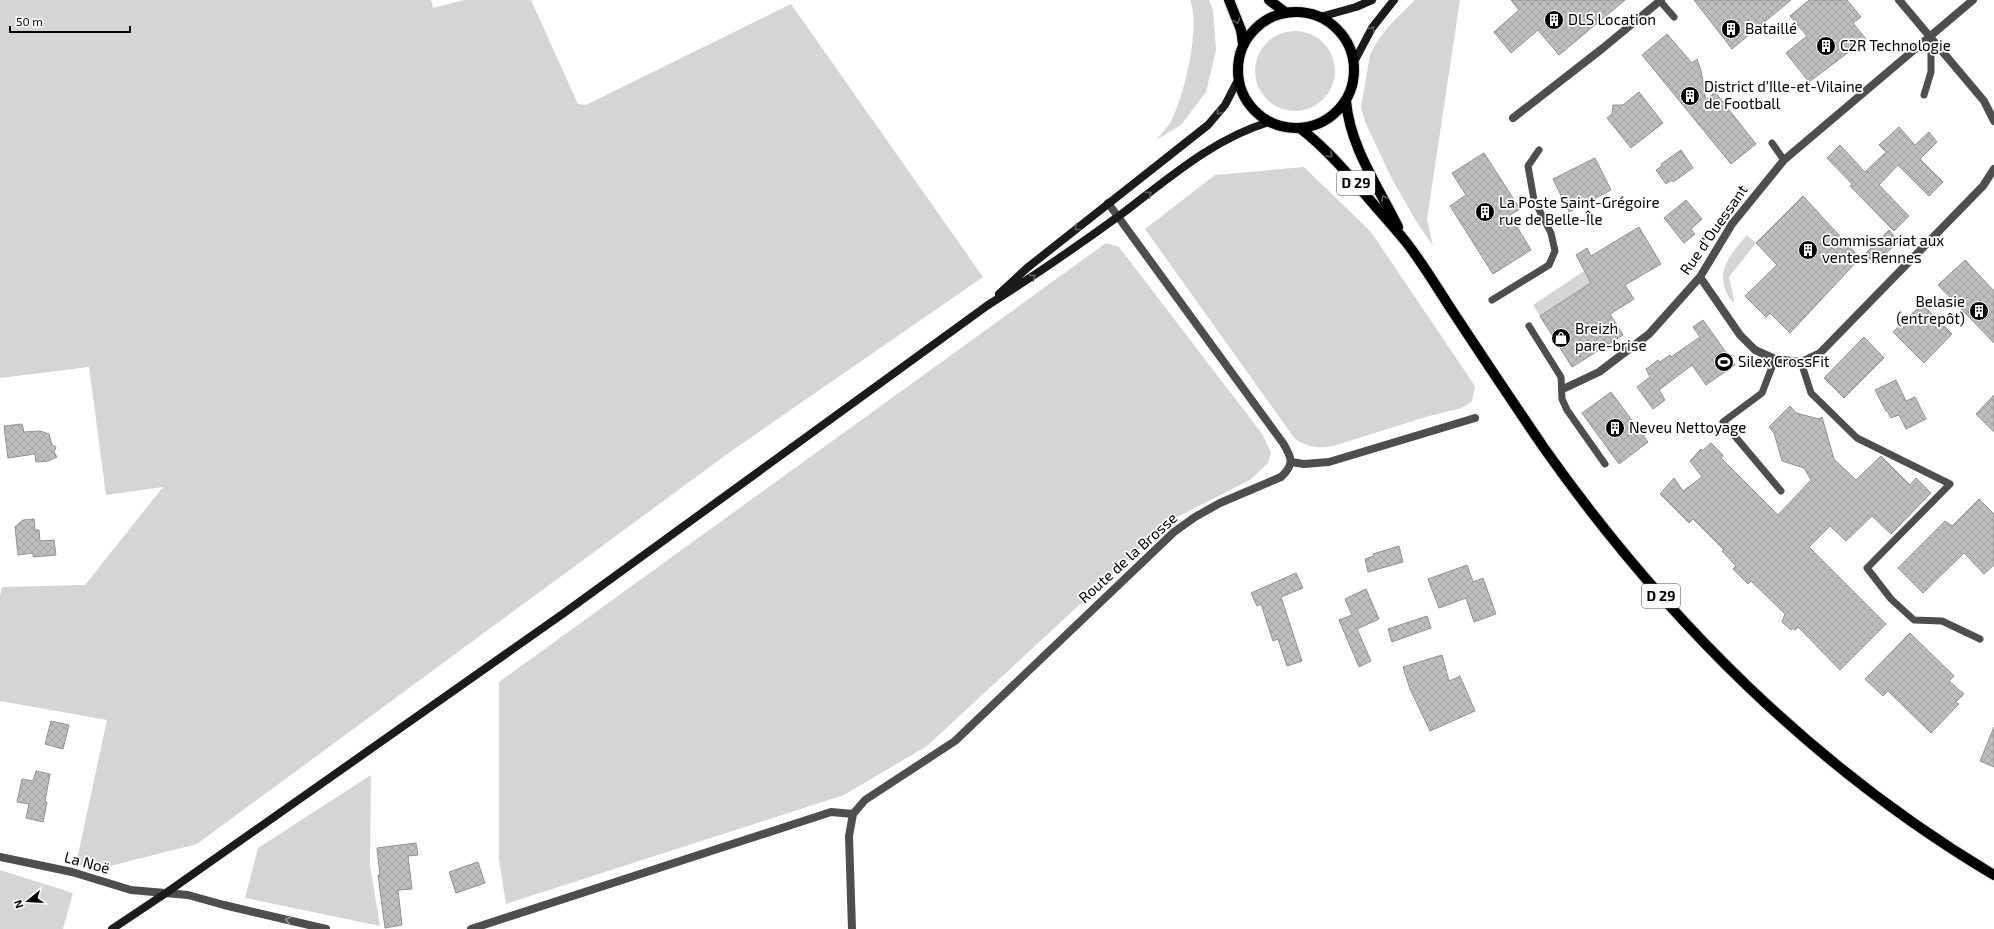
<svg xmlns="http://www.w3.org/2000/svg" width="1994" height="929" font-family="'Exo 2',sans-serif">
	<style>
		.green { fill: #d5d5d5 }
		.building { fill: url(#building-cross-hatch); stroke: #929292 }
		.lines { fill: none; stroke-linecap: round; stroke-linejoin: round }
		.primary-casing { stroke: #dbdbdb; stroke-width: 12 }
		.service { stroke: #4e4e4e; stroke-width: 7 }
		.minor { stroke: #4e4e4e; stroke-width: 8 }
		.tertiary { stroke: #4e4e4e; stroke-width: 8 }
		.secondary { stroke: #1b1b1b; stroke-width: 8 }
		.primary { stroke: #000; stroke-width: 10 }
		.oneway { stroke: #595959 }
		.oneway2 { stroke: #5f5f5f }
		.oneway3 { stroke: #959595 }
		.labels { text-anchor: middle; stroke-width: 3.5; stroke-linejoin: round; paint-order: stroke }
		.shield { fill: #fff; stroke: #4c4c4c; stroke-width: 1 }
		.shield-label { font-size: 14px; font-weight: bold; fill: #000 }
		.poi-label { font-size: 15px; fill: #000; stroke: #fff; text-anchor: start }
		.street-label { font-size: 15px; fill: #000; stroke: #fff }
	</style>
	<defs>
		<pattern id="building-cross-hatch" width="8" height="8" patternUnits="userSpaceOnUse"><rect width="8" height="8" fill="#bebebe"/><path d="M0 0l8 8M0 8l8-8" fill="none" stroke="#a2a2a2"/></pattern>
	</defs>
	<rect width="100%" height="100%" fill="#fff"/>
	<path class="green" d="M0,0h431l2,8 31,-8h67l47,104 8,1 205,-101 192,273 -253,175 -533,392 -99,25 -22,-5 31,-144 -107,-19v-105l2,-9 83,-2 78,-98 -57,8 -17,-128 -89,11z
		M1190,0h19l4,10 3,40 -10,42 -25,33 -25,15c5,-6 10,-11 14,-17 14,-25 31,-97 20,-123z
		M1415,0h45l-33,219 6,27 -17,-25 -24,-42 -27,-57 -4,-15 9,-52c10,-23 28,-38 45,-55z
		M1255 71a40 40 0 1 1 80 0a40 40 0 1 1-80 0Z
		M1304,167l67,65 104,154 -3,15 -10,7 -33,8 -96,30c-15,3 -25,1 -38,-7l-150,-210 70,-54z
		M1747,235l9,8 -27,34 5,22 -1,4c-21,-27 -5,-47 14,-68z
		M1106,243l13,4 144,188 8,18 -3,10 -18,17 -79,40 -244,226 -83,49 -338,109 -7,-44v-178z
		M1584,271l29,48 -10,6 -23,-35 -40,26 -7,-11z
		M371,775l-1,90 10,61 -135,-28 13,-50z
		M0,870l73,23 -10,36h-63z"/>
	<path class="building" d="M1511,0h114l-66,55 -21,-25 -27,23 -17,-21 25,-22z
		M1694,0h97l-59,49z
		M1809,0h38l14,17 -8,6 13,16 -57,43 -23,-29 21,-17 -17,-20z
		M1667,34l25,29 5,-4 4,12 5,29 9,-8 41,52 -25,20 -89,-109z
		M1639,92l24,31 -32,25 -24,-30 5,-4 1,-9h10z
		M1899,127l16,18 14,-13 8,10 -17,17 23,23 -14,14 -31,-31 -19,20 30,31 -15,15 -44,-45 2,-2 -25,-26 13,-13 25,27 21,-20 -7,-7z
		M1681,150l12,18 -20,14 -1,-2 -6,4 -10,-14 6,-4 -1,-2z
		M1484,153l36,56 -10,6 21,35 -38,24 -43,-68 16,-11 -14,-22z
		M1595,158l16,32 -42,22 -16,-33z
		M1803,196l57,62 -70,75 -20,-20 -4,4 -21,-21 32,-31 -21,-22z
		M1686,200l16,19 -11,10 4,5 -11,9 -20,-25z
		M1639,227l22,37 -36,21 9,14 -24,15 13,21 -51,32 -32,-51 51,-33 -15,-28 11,-7 4,8z
		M1889,230l10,11 -24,23 -10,-10z
		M1965,260l29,31v52l-56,-58z
		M1922,304l30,30 -28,29 -31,-31z
		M1703,320l32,45 -29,20 -14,-20 -33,25 6,10 -12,9 -16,-22 13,-10 -4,-8 12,-9 2,2 10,-7 1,2 29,-20 -7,-10z
		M1864,337l20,21 -40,40 -20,-20z
		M1896,380l10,21 9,-4 11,22 -20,10 -7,-14 -8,3 -4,-7h-1l-11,-21z
		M1611,392l37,50 -29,22 -37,-51z
		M1994,395v37l-18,-18z
		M1790,406l6,7 23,6 3,-2 12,42 22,21 25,-24 29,29 6,-7 15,15 -40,41 -19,-18 -26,25 -16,-15 -21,21 77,77 -46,46 -42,-43 -3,3 -3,-2 -1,2 -9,-8 3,-8 -34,-33 -3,3 -15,-15 3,-3 -14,-15 2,-1 -31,-31 -4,4 -29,-29 14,-16 9,13 19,-14 -12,-16 11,-12 1,2 9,-8 12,12 -2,3 57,57 33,-35 -7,-12 -22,-7 -8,-28 -5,-6z
		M22,424l2,8 16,-1 9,3 3,11 4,2 -2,5 3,5 -9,4 -12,1 -1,-8 -27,4 -4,-32z
		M1979,499l15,15v51l-10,9 -20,-21 -41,40 -25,-25 47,-47 7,5z
		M34,519l1,11h4l1,11 14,-1 2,15 -23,2v-4l-15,2 -3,-28 8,-7z
		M1399,546l4,16 -35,10 -3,-13 9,-3 -1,-2z
		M1467,565l6,17 10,-4 13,36 -22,8 -8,-24 -27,10 -11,-29z
		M1296,573l7,15 -22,9 21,64 -15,5 -9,-27 -5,2 -12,-37 -4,2 -6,-13z
		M1366,589l13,30 -22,10 14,32 -12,6 -20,-47 13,-5 -7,-16z
		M1427,616l4,12 -39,14 -4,-13z
		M1910,633l44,43 -5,5 15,13 -8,8 3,2 -28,29 -43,-42 -5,5 -18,-17z
		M1442,655l7,26 11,-5 15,35 -45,20 -20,-42 -7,-22z
		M51,721l18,4 -6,24 -18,-5z
		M1994,727v40l-14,-6z
		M36,771l14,3 -5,27 2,1 -4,20 -17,-4 3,-14 -12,-2 5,-23 11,2z
		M416,843l2,12 -10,1 4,33 -14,1 4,35 -17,3 -7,-53h2l-3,-27z
		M478,862l7,21 -29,10 -7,-21z"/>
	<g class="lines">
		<g class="primary-casing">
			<path id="primary" d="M1229,0l12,30 2,14
				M1269,0l16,12
				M1238 70a58 58 0 1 1 116 0a58 58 0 1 1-116 0Z
				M1346,101c4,46 32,85 52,126
				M1301,129c26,20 47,45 68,70 12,14 25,28 37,43 18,23 33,49 49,73 29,44 59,89 89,133 120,170 270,320 450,427"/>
		</g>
		<path class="service" d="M1660,1l14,16
			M1924,95l7,-23v-35
			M1772,143l12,17
			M1492,300l57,-35 6,-14 -4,-18 -17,-33 -6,-34 11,-16
			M1529,326l32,51 1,22 5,11 38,54
			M1775,359l-13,34 -39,29 58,69
			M1801,362l10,31 46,45 93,46 -83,84 24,31 23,21 28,1 38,18"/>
		<path class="minor" d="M1899,0l85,101 10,20
			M1513,118l90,-70 58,-48
			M1700,277l40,58 15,15 20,9 26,3 19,-9 163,-167 11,-17
			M1563,389l36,-17 50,-38 51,-57 32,-53 52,-64 189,-160
			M1291,462l13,2 25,-2 146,-44
			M0,857l72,15 59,18 57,5 36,10 102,24
			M471,929l360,-117 22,2"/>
		<path class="tertiary" d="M852,929l-3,-93 4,-22 12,-14 90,-59 219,-209 21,-15 25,-14 61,-26c14,-13 11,-19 2,-34l-175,-240"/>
		<path class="secondary" d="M1320,17l36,-10 16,-7
			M1354,62l18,-34 22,-28
			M999,294l28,-26 181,-143 17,-20 13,-25
			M112,929l54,-36 398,-280 424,-308c46,-29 91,-60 135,-92 46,-35 90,-74 146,-91"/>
		<use href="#primary" class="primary"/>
	</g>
	<defs><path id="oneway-chevron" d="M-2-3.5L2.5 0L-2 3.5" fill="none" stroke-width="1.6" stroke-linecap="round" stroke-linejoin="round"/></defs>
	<g class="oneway">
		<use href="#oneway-chevron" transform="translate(1237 21) rotate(70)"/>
		<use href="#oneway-chevron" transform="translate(1330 155) rotate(44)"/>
		<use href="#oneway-chevron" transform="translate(1384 198) rotate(-117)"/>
	</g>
	<g class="oneway2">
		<use href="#oneway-chevron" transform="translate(1372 29) rotate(-56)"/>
		<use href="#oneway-chevron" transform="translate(1219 112) rotate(129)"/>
		<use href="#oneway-chevron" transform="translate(1149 194) rotate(-37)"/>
		<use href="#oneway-chevron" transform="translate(1077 228) rotate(141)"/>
		<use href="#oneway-chevron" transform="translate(1033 277) rotate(-33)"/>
	</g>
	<use class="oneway3" href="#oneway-chevron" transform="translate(288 920) rotate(-167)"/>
	<defs>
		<g id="building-disc" transform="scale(1)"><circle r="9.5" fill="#000" stroke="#fff"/><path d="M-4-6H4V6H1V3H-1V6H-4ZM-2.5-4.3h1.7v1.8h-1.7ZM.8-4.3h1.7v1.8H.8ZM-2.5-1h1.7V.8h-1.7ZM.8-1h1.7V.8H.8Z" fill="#fff"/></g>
		<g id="shop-disc" transform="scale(1)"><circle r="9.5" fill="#000" stroke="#fff"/><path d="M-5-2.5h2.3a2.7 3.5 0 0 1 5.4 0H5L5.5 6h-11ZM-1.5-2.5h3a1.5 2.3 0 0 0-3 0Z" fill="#fff"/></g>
		<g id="stadium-disc" transform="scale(1)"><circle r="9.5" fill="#000" stroke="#fff"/><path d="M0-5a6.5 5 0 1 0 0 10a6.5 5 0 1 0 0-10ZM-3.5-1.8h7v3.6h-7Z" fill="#fff"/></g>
	</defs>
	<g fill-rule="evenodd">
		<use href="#building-disc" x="1554" y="20"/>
		<use href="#building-disc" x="1731" y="29"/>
		<use href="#building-disc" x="1826" y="46"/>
		<use href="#building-disc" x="1690" y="96"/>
		<use href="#building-disc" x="1485" y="212"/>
		<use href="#building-disc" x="1808" y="250"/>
		<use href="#building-disc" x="1979" y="311"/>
		<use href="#shop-disc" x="1561" y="338"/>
		<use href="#stadium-disc" x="1724" y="362"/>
		<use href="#building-disc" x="1615" y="428"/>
	</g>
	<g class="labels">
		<g class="shield">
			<rect x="1337" y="171" width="38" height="24" rx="3"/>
			<rect x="1642" y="584" width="38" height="24" rx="3"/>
		</g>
		<g class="shield-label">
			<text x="1356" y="188">D 29</text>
			<text x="1661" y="601">D 29</text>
		</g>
		<g class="poi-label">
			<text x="1568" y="25">DLS Location</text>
			<text x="1745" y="34">Bataillé</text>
			<text x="1840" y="51">C2R Technologie</text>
			<text x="1704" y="92">District d'Ille-et-Vilaine<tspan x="1704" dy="17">de Football</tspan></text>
			<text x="1499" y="208">La Poste Saint-Grégoire<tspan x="1499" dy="17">rue de Belle-Île</tspan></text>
			<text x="1822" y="246">Commissariat aux<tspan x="1822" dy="17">ventes Rennes</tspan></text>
			<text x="1965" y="307" text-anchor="end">Belasie<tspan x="1965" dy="17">(entrepôt)</tspan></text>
			<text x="1575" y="334">Breizh<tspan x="1575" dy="17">pare-brise</tspan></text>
			<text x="1738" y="367">Silex CrossFit</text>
			<text x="1629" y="433">Neveu Nettoyage</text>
		</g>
		<g class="street-label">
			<text transform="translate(1714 230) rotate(-55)" y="5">Rue d'Ouessant</text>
			<text transform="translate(1128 558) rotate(-42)" y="5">Route de la Brosse</text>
			<text transform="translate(87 863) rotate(15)" y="5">La Noë</text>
		</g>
	</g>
	<g transform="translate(28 901) rotate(252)" stroke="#ffffff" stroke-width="3" paint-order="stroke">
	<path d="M0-3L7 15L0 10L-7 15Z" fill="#000000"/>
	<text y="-6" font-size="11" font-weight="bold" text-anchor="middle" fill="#000000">N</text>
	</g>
	<path d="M10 26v6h120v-6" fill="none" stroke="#000000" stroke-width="2"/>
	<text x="16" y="26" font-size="12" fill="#000000" stroke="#ffffff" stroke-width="3" paint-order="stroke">50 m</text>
</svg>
